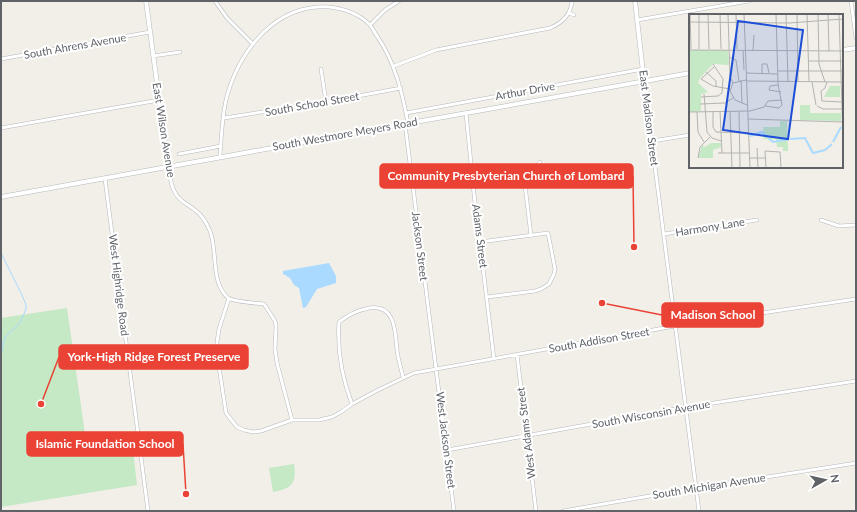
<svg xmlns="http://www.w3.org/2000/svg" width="857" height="512" font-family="Lato,sans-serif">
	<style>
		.green { fill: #c5e8c5 }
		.water { fill: #aadaff }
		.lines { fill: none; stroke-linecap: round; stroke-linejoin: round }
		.stream { stroke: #aadaff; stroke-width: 1 }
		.minor-casing { stroke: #b5b8bc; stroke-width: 4 }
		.tertiary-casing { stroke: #b5b8bc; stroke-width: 5 }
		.minor { stroke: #fff; stroke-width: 3 }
		.tertiary { stroke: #fff; stroke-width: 4 }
		.labels { text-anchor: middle; stroke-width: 4; stroke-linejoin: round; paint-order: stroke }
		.street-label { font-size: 11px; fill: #5f6368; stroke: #fff }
		.inset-river { fill: none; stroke: #aadaff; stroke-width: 2 }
		.inset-road { fill: none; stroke: #b3b3b1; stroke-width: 1 }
		.view { fill: #1d4ed8; fill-opacity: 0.15; stroke: #1d4ed8; stroke-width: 2 }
		.inset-edge { fill: none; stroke: #5f6368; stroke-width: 2 }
		.leader { fill: none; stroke: #ea4335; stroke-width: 1.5 }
		.callout-dot { fill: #ea4335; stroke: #fff; stroke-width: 1.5 }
		.callout { fill: #ea4335; stroke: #ea4335; stroke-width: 1.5 }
		.callout-label { font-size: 12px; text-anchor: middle; font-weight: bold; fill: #fff }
	</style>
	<rect width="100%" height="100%" fill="#f1efe8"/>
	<path class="green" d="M67,308l19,133 45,-8 6,52 -136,22v-189z
		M294,464c3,19 -2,25 -21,28l-4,-24z"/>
	<path class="water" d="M329,263l7,13v7l-19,6 -11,18 -3,1 -4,-20 -5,-3 -4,-7 -7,-4v-3z"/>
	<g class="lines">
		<path class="stream" d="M1,253l21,42 4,10v4l-6,14 -14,13 -2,4 -3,15"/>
		<g class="minor-casing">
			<path id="minor" d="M215,1l12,17 26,26
				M851,1l5,37
				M569,13l5,2
				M637,20l112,-19
				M370,25l15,-15 14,-9
				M153,56l27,-4
				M1,59l149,-27
				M394,66l42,-16 114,-22c12,-5 21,-14 22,-27
				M321,69l5,33
				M644,81l55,430
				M406,113l237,-44
				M466,113l8,81 20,165
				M224,118l102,-16 75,-14
				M405,124l49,387
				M1,128l158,-28
				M652,141l38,-6
				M179,154l42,-8
				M220,157c1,-18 2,-39 6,-57 11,-44 43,-89 91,-93 18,-2 41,5 53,18 3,3 4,7 7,11 18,26 25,56 31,87
				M168,166c2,10 3,24 11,32 4,5 12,8 17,13 6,4 11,13 14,20 8,20 0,51 18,67 7,4 28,5 36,6l11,17 1,5 -1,23 2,14 15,57
				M105,179l43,332
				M821,220l18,6 17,-1
				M664,234l93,-14
				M531,236l-6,-51 6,-13 9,-10
				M480,242l68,-9 7,36 -1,5 -5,10 -8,5 -6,2 -48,6
				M229,298l-10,31 -2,13 1,18 8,53 11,14 7,3 9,2 8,-1 31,-11h27l13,-3 9,-5 11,-8 26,-14 36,-17 261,-47 181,-27
				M517,355l19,156
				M352,404c-10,-26 -15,-54 -13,-82 11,-8 17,-11 30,-14 27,-4 26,24 28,42 1,9 4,18 6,27
				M447,450l228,-41 181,-28
				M563,511l133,-23 160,-25"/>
		</g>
		<g class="tertiary-casing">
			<path id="tertiary" d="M146,1l22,165
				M635,1l9,80
				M842,50l14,-2
				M1,197l398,-72 291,-52"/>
		</g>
		<use href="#minor" class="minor"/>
		<use href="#tertiary" class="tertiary"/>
	</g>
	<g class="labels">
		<g class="street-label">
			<text transform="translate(75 46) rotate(-10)" y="4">South Ahrens Avenue</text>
			<text transform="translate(525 91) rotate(-10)" y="4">Arthur Drive</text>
			<text transform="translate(312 104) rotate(-10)" y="4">South School Street</text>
			<text transform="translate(649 118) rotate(83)" y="4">East Madison Street</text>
			<text transform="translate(164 130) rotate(81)" y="4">East Wilson Avenue</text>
			<text transform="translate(345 134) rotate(-10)" y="4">South Westmore Meyers Road</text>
			<text transform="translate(710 227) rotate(-9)" y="4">Harmony Lane</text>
			<text transform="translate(480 236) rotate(83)" y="4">Adams Street</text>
			<text transform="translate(420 246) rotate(83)" y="4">Jackson Street</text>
			<text transform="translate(119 285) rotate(83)" y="4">West Highridge Road</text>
			<text transform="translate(599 340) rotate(-10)" y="4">South Addison Street</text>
			<text transform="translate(651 414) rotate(-10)" y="4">South Wisconsin Avenue</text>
			<text transform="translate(526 433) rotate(-97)" y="4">West Adams Street</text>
			<text transform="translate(446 440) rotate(83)" y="4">West Jackson Street</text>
			<text transform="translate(709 486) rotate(-9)" y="4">South Michigan Avenue</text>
		</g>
	</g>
	<g transform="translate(689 14)">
		<rect width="154" height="154" fill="#f1efe8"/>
		<path d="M0,36h39l1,15 -16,-1 -13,14 -2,5 10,9 -7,2v17l-12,1zM141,72h10v11h-16zM111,91h10v8h31v8l-41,-1zM91,107h7l1,30h-5v-4h-6l-1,-8h-12l-1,-12h17zM22,129h10v4l-8,3v8h-15l4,-13 3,2z" fill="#c5e8c5"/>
		<path class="inset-river" d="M61,122l12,-4 11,10 16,-3M101,125l15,-1 8,15 12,-3 7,-6M144,128l8,-15"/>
		<path class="inset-road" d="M1,0l1,35M10,0v35M19,0l1,35M31,0l1,35M39,0l2,63 3,6M47,0l1,35M55,0l6,154M97,0l2,67M108,0l1,67M118,0l2,67M129,0l1,50 6,18M139,0l1,37M150,0l4,125M0,8l100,1 54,-4M0,36l154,1M54,36l1,20M64,36l1,-15M40,43l7,3 3,21M119,47h35M25,53l-13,12 12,7 17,3M88,57h66M17,58l10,9v6M57,59l31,1M73,59v-9h5l2,9M52,66l1,23M57,66l-13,3 -3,8 5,9 12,5M57,67l97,1M123,68l4,23M89,71l-8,1 -1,4 12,2M15,80l3,38 5,6 9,3M12,83l17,-1 4,-3 1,-14 -10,-15M133,87l-1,-10 4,-3 2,-6M133,87l20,1M11,90l25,-1 8,-5M76,92l14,2 3,-3 -4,-21 -2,-70M128,92l6,3h19M24,97v16l3,5 32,1M31,97l2,42M41,97l2,57M50,97l1,57M0,98l61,-1 14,-4 4,-6 14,-1M8,98l1,20 6,10M59,105l94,3M68,134l1,20M29,139h31M9,144l2,-11 10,-10M60,144h16M77,154l-1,-17 15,1 1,16"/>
		<path class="view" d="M49,7l65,9 -15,109 -65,-9z"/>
		<rect width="154" height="154" class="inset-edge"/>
	</g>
	<path class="leader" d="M634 247L633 176M602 303L662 315M41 404L59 357M186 494L183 444"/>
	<g class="callout-dot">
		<circle cx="634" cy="247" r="4"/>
		<circle cx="602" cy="303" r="4"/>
		<circle cx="41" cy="404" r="4"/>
		<circle cx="186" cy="494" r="4"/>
	</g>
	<g class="callout">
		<rect x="380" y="164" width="253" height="24" rx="4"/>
		<rect x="662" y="303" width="101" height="24" rx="4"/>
		<rect x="59" y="345" width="189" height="24" rx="4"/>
		<rect x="27" y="432" width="156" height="24" rx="4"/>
	</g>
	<g class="callout-label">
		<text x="506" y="180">Community Presbyterian Church of Lombard</text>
		<text x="713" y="319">Madison School</text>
		<text x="154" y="361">York-High Ridge Forest Preserve</text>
		<text x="105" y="448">Islamic Foundation School</text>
	</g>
	<rect width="857" height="512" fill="none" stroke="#5f6368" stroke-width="4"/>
	<g transform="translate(825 480) rotate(82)" stroke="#ffffff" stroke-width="3" paint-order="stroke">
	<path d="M0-3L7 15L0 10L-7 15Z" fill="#5f6368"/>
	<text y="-6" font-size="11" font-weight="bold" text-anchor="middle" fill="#5f6368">N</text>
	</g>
</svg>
